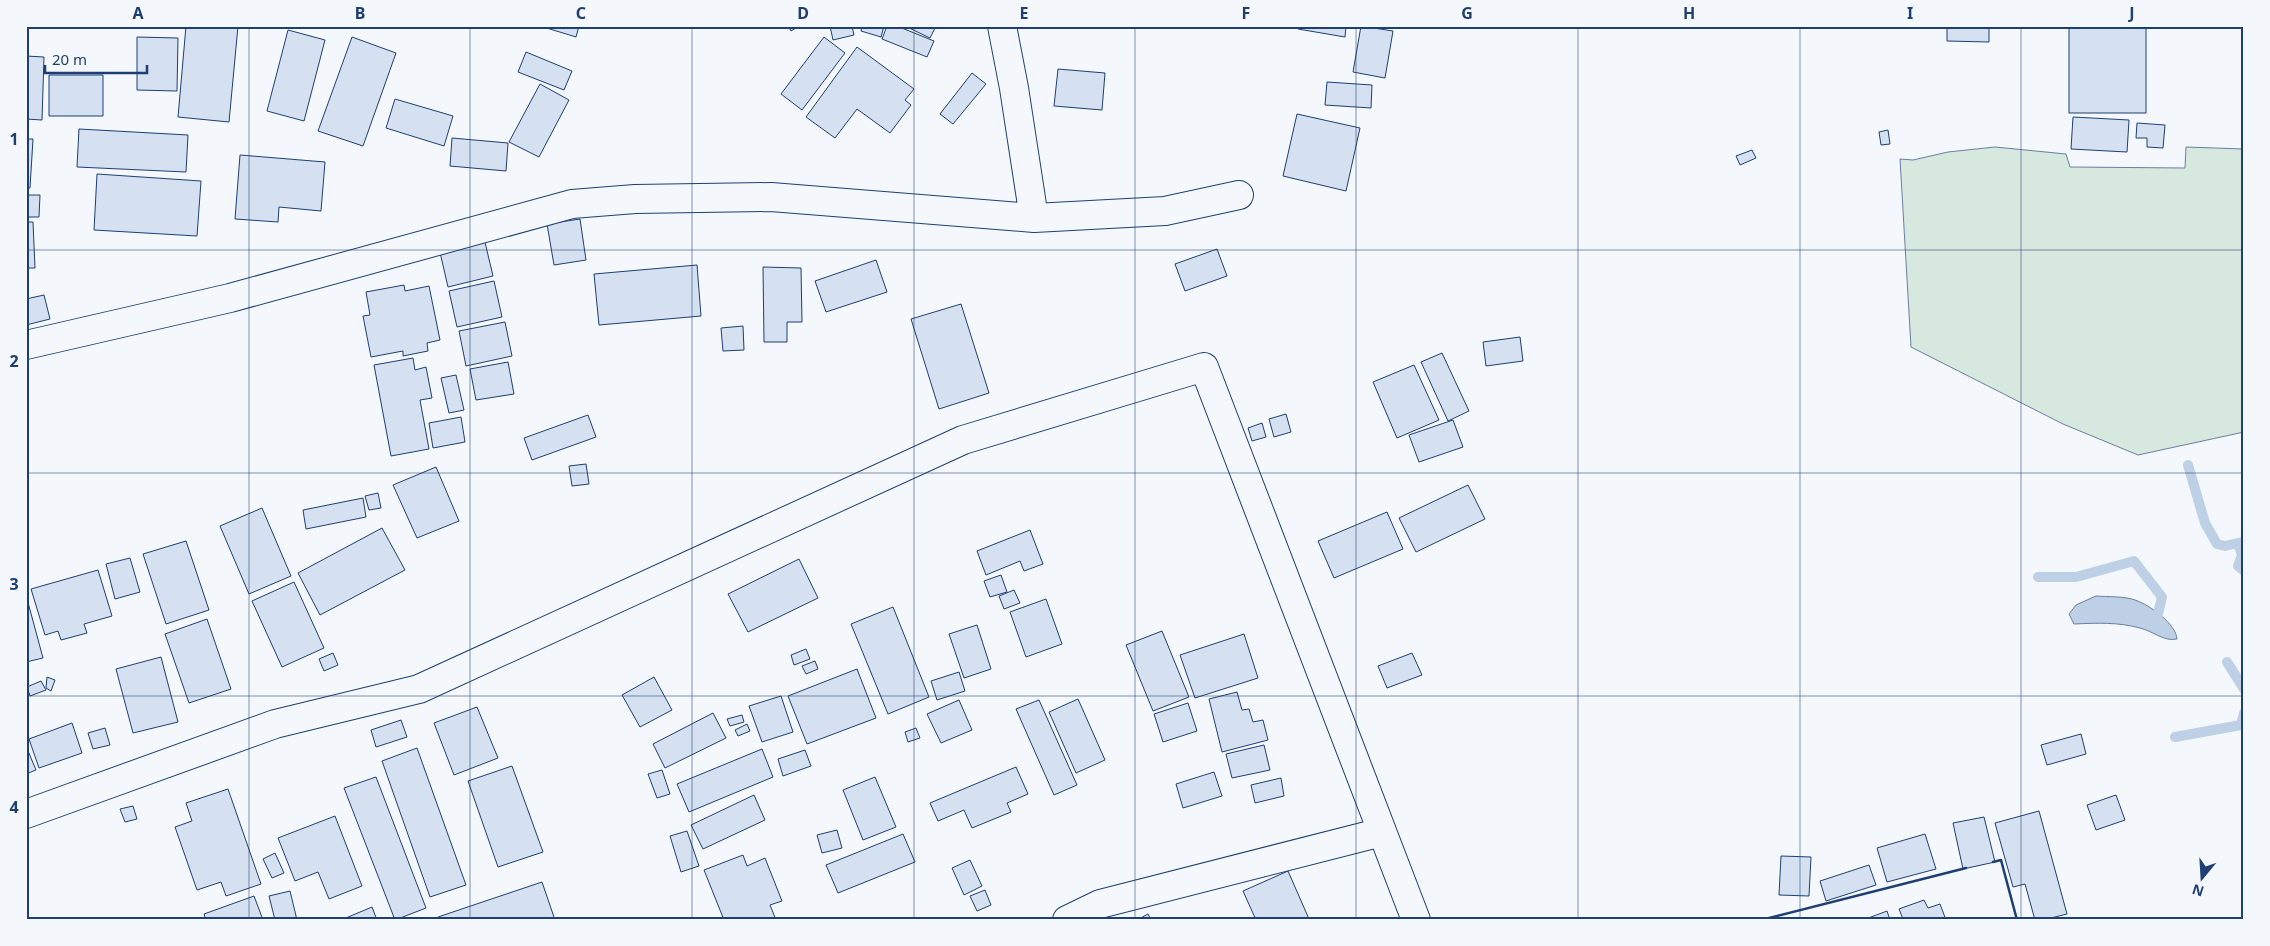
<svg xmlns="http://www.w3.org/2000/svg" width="2270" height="946" font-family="'Noto Sans',sans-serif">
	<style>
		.green { fill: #d7e8df; stroke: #687fa3 }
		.water { fill: #bed0e5; stroke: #687fa3 }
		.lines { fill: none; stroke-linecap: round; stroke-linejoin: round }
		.stream { stroke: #bed0e5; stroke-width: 10 }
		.building { fill: #d5e0f0; stroke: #1d3f73 }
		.street-casing { stroke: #1d3f73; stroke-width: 30 }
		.street { stroke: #f4f7fb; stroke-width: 28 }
		.wall { stroke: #1d3f73; stroke-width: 2.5 }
		.grid { fill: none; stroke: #1d3f73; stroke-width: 1; stroke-opacity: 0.55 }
		.neatline { fill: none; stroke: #1d3f73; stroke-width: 2 }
		.grid-label { font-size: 16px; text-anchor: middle; font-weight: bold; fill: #1d3f73 }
	</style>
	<rect width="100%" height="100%" fill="#f4f7fb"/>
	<path class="green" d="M1995,147l71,7 4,13 115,1 1,-21 58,2v283l-106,23 -75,-31 -152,-77 -11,-188 13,1 35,-8z"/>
	<path class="water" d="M2096,596c12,1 28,0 39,4 15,5 41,24 42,39 -13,3 -24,-8 -37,-11 -22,-6 -43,-5 -66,-4l-5,-10 7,-9z"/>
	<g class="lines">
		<path class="stream" d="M2188,465l17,58 12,21 8,2 13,-3
			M2242,542l-4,1 4,12 -4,11 6,5
			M2038,577h38l58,-16 28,36 -5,21
			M2227,662l17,27
			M2175,737l66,-12 3,-12"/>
	</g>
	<path class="building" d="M186,26h52l-9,96 -51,-5z
		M540,26h39l-3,11z
		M788,26h11l-8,5z
		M830,26h22l2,9 -21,5z
		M862,26h22l-3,11 -20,-6z
		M887,26h10l37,15 -7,16 -45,-18z
		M905,26h31l-6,12z
		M1298,26h48l-1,11 -47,-8z
		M1361,26l32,5 -8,47 -32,-6z
		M1947,26h42v16l-42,-1z
		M2069,26h77v87h-77z
		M288,30l37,10 -21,81 -37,-10z
		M137,37l41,1 -1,53 -40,-1z
		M352,37l44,16 -33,93 -45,-15z
		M824,37l21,16 -43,57 -21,-16z
		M857,47l57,42 -9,11 6,5 -21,28 -33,-24 -22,29 -29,-21z
		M526,52l46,19 -8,19 -46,-18z
		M26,56l18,1 -2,63 -16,-1z
		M1058,69l47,4 -3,37 -48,-4z
		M972,73l14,11 -33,40 -13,-10z
		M49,75h54v41h-54z
		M1327,82l45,3 -1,23 -46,-3z
		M540,84l29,16 -30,57 -30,-15z
		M395,99l58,17 -9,30 -58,-18z
		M1297,114l63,14 -14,63 -63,-15z
		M2073,117l56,3 -2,32 -56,-3z
		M2137,123l28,2 -2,23 -16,-1v-9h-11z
		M79,129l109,6 -2,37 -109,-5z
		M1888,130l2,14 -9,1 -2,-13z
		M452,138l56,5 -2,28 -56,-5z
		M26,139h7l-3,49h-4z
		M1752,150l4,8 -16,7 -4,-9z
		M240,155l85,7 -4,49 -42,-4 -1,15 -43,-3z
		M97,174l104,7 -4,55 -103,-6z
		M26,195h14l-1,22h-13z
		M580,219l6,41 -32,5 -7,-41z
		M26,222h7l2,46h-9z
		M484,238l9,38 -45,11 -9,-39z
		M1217,249l10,27 -42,15 -10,-27z
		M876,260l11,32 -61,20 -11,-31z
		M697,265l4,51 -102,9 -5,-51z
		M763,267l38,1 1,54h-15v20h-23z
		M494,281l8,36 -45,10 -8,-36z
		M404,285l1,6 24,-5 11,54 -13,3 1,8 -25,5v-5l-32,6 -8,-41 7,-1 -4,-23z
		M44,295l6,24 -24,6v-26z
		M961,304l28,89 -50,16 -28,-90z
		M505,322l7,34 -46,10 -7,-35z
		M743,326l1,24 -21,1 -2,-23z
		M1520,337l3,24 -37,5 -3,-24z
		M1442,353l27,58 -21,10 -27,-59z
		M413,358l2,12 11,-3 6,31 -12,2 9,49 -38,7 -17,-91z
		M508,362l6,32 -38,6 -6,-31z
		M1414,365l25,55 -42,18 -24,-56z
		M456,375l8,35 -15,3 -8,-35z
		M1286,414l5,18 -17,5 -5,-18z
		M588,415l8,22 -64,23 -8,-22z
		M461,417l4,25 -32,6 -4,-25z
		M1453,420l10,27 -44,15 -10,-27z
		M1262,423l4,14 -14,4 -4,-13z
		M586,464l3,20 -17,2 -3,-20z
		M436,467l23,54 -42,17 -24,-53z
		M1468,485l17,34 -69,33 -17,-34z
		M378,493l3,15 -12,2 -4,-14z
		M363,498l3,19 -60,12 -3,-19z
		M262,508l29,68 -42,18 -29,-68z
		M1387,512l16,37 -69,29 -16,-37z
		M382,528l23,42 -85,45 -22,-42z
		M1030,530l13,34 -19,7 -4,-10 -34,14 -9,-24z
		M186,541l23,69 -43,14 -23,-70z
		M130,558l10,34 -25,7 -9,-35z
		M799,559l19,39 -70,34 -20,-38z
		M98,570l14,46 -28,8 3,9 -26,7 -3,-9 -13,4 -14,-46z
		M1001,575l6,17 -17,5 -6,-16z
		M294,582l30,66 -42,19 -30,-66z
		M1014,590l6,13 -16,6 -5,-13z
		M26,595l17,63 -17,4z
		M1046,599l16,45 -36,13 -16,-45z
		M893,607l36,90 -41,17 -37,-90z
		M207,619l24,70 -42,14 -24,-69z
		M977,625l14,44 -27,9 -15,-44z
		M1162,631l27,66 -36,14 -27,-66z
		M1244,634l14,44 -63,20 -15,-43z
		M806,649l4,10 -16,6 -3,-10z
		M333,653l5,12 -14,6 -5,-12z
		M1412,653l10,22 -35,13 -9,-22z
		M161,657l17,65 -45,11 -17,-64z
		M815,661l3,8 -12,5 -4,-8z
		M857,669l19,49 -69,26 -19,-48z
		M959,672l6,19 -28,9 -6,-19z
		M47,677l8,3 -4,11 -5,-3z
		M654,677l18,33 -32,17 -18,-32z
		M41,681l5,9 -16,6 -3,-9z
		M1237,692l5,18 7,-1 4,13 10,-2 5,20 -46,12 -13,-53z
		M781,696l12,36 -31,10 -13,-36z
		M1078,699l27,61 -29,13 -27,-61z
		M959,700l13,30 -31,13 -14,-29z
		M1039,700l38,85 -23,10 -38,-86z
		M1188,703l9,28 -34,11 -9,-28z
		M477,707l21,51 -44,17 -20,-52z
		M713,713l13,25 -61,30 -12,-24z
		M742,715l2,7 -14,4 -3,-7z
		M401,720l6,17 -31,10 -5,-17z
		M72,723l10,30 -43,15 -10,-29z
		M747,724l3,7 -12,5 -3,-6z
		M105,728l5,17 -17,4 -5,-16z
		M916,728l4,10 -12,4 -3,-10z
		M2081,734l5,20 -39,11 -6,-20z
		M1264,745l6,25 -38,8 -6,-24z
		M26,746l10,24 -10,4z
		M417,748l49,137 -36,12 -48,-136z
		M762,749l11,28 -84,35 -12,-28z
		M805,750l6,16 -28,10 -5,-17z
		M512,766l31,86 -45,15 -30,-86z
		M1016,767l12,27 -21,9 4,9 -39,16 -8,-18 -26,11 -8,-18z
		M662,770l8,24 -13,4 -9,-24z
		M1214,772l8,24 -39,12 -7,-24z
		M376,777l50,131 -31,12 -51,-132z
		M875,777l21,50 -33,13 -20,-50z
		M1281,778l3,18 -29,7 -4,-18z
		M228,789l33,95 -35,12 -5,-14 -24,8 -22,-63 17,-6 -6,-18z
		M754,795l11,25 -62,29 -12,-24z
		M2116,795l9,25 -29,10 -9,-25z
		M133,806l4,13 -12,3 -5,-13z
		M2039,811l28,103 -24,6h-8l-10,-36 -12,3 -18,-64z
		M335,816l27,70 -33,13 -11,-27 -23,9 -17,-43z
		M1984,817l11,45 -32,7 -10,-46z
		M837,830l5,18 -20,5 -5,-18z
		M687,831l12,35 -18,6 -11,-36z
		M903,834l12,28 -77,31 -12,-28z
		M1925,834l11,35 -49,13 -10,-34z
		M275,853l9,20 -12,5 -9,-19z
		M743,855l4,11 18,-8 17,43 -12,4 6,15h-52l-20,-50z
		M1781,856l30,1 -2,39 -30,-1z
		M970,860l12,26 -18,9 -12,-27z
		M1869,865l7,20 -50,16 -6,-20z
		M1288,871l21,48 -53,1 -13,-29z
		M542,882l13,38h-116l-1,-3z
		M985,890l6,15 -14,6 -7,-15z
		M290,891l7,29h-22l-6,-24z
		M254,896l9,24h-57l-2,-6z
		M1924,900l4,8 12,-4 6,16h-45l2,-1 -4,-10z
		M372,907l5,13h-36z
		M1887,911l3,9h-27z
		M1148,914l3,6h-14z"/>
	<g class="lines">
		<g class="street-casing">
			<path id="street" d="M1002,26l12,62 20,130
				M26,345l204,-47 342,-94 63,-5 136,-2 263,21 131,-7 74,-16
				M26,814l249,-90 144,-35 544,-249 241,-73 212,553
				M1067,920l33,-16 282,-72"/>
		</g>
		<use href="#street" class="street"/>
		<path class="wall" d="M1993,862l8,-2 16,60
			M1761,920l205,-52"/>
	</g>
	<path class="grid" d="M249,26v894M470,26v894M692,26v894M914,26v894M1135,26v894M1356,26v894M1578,26v894M1800,26v894M2021,26v894M26,250h2218M26,473h2218M26,696h2218"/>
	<rect width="2270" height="946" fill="none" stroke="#f4f7fb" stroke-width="55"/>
	<g transform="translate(2202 878) rotate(198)" stroke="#f4f7fb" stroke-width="4" paint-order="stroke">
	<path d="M0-4L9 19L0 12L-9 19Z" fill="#1d3f73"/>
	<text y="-8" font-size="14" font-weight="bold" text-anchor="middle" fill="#1d3f73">N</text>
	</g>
	<path d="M45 65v8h102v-8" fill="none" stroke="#1d3f73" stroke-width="2.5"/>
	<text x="52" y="65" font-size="15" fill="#1d3f73" stroke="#f4f7fb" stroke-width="4" paint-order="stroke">20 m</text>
	<rect x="28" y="28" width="2214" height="890" class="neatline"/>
	<g class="grid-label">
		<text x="138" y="19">A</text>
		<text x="360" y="19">B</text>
		<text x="581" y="19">C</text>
		<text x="803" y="19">D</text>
		<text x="1024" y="19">E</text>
		<text x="1246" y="19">F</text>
		<text x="1467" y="19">G</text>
		<text x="1689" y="19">H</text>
		<text x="1910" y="19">I</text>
		<text x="2132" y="19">J</text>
		<text x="14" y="145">1</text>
		<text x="14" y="367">2</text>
		<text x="14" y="590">3</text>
		<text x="14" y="813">4</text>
	</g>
</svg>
